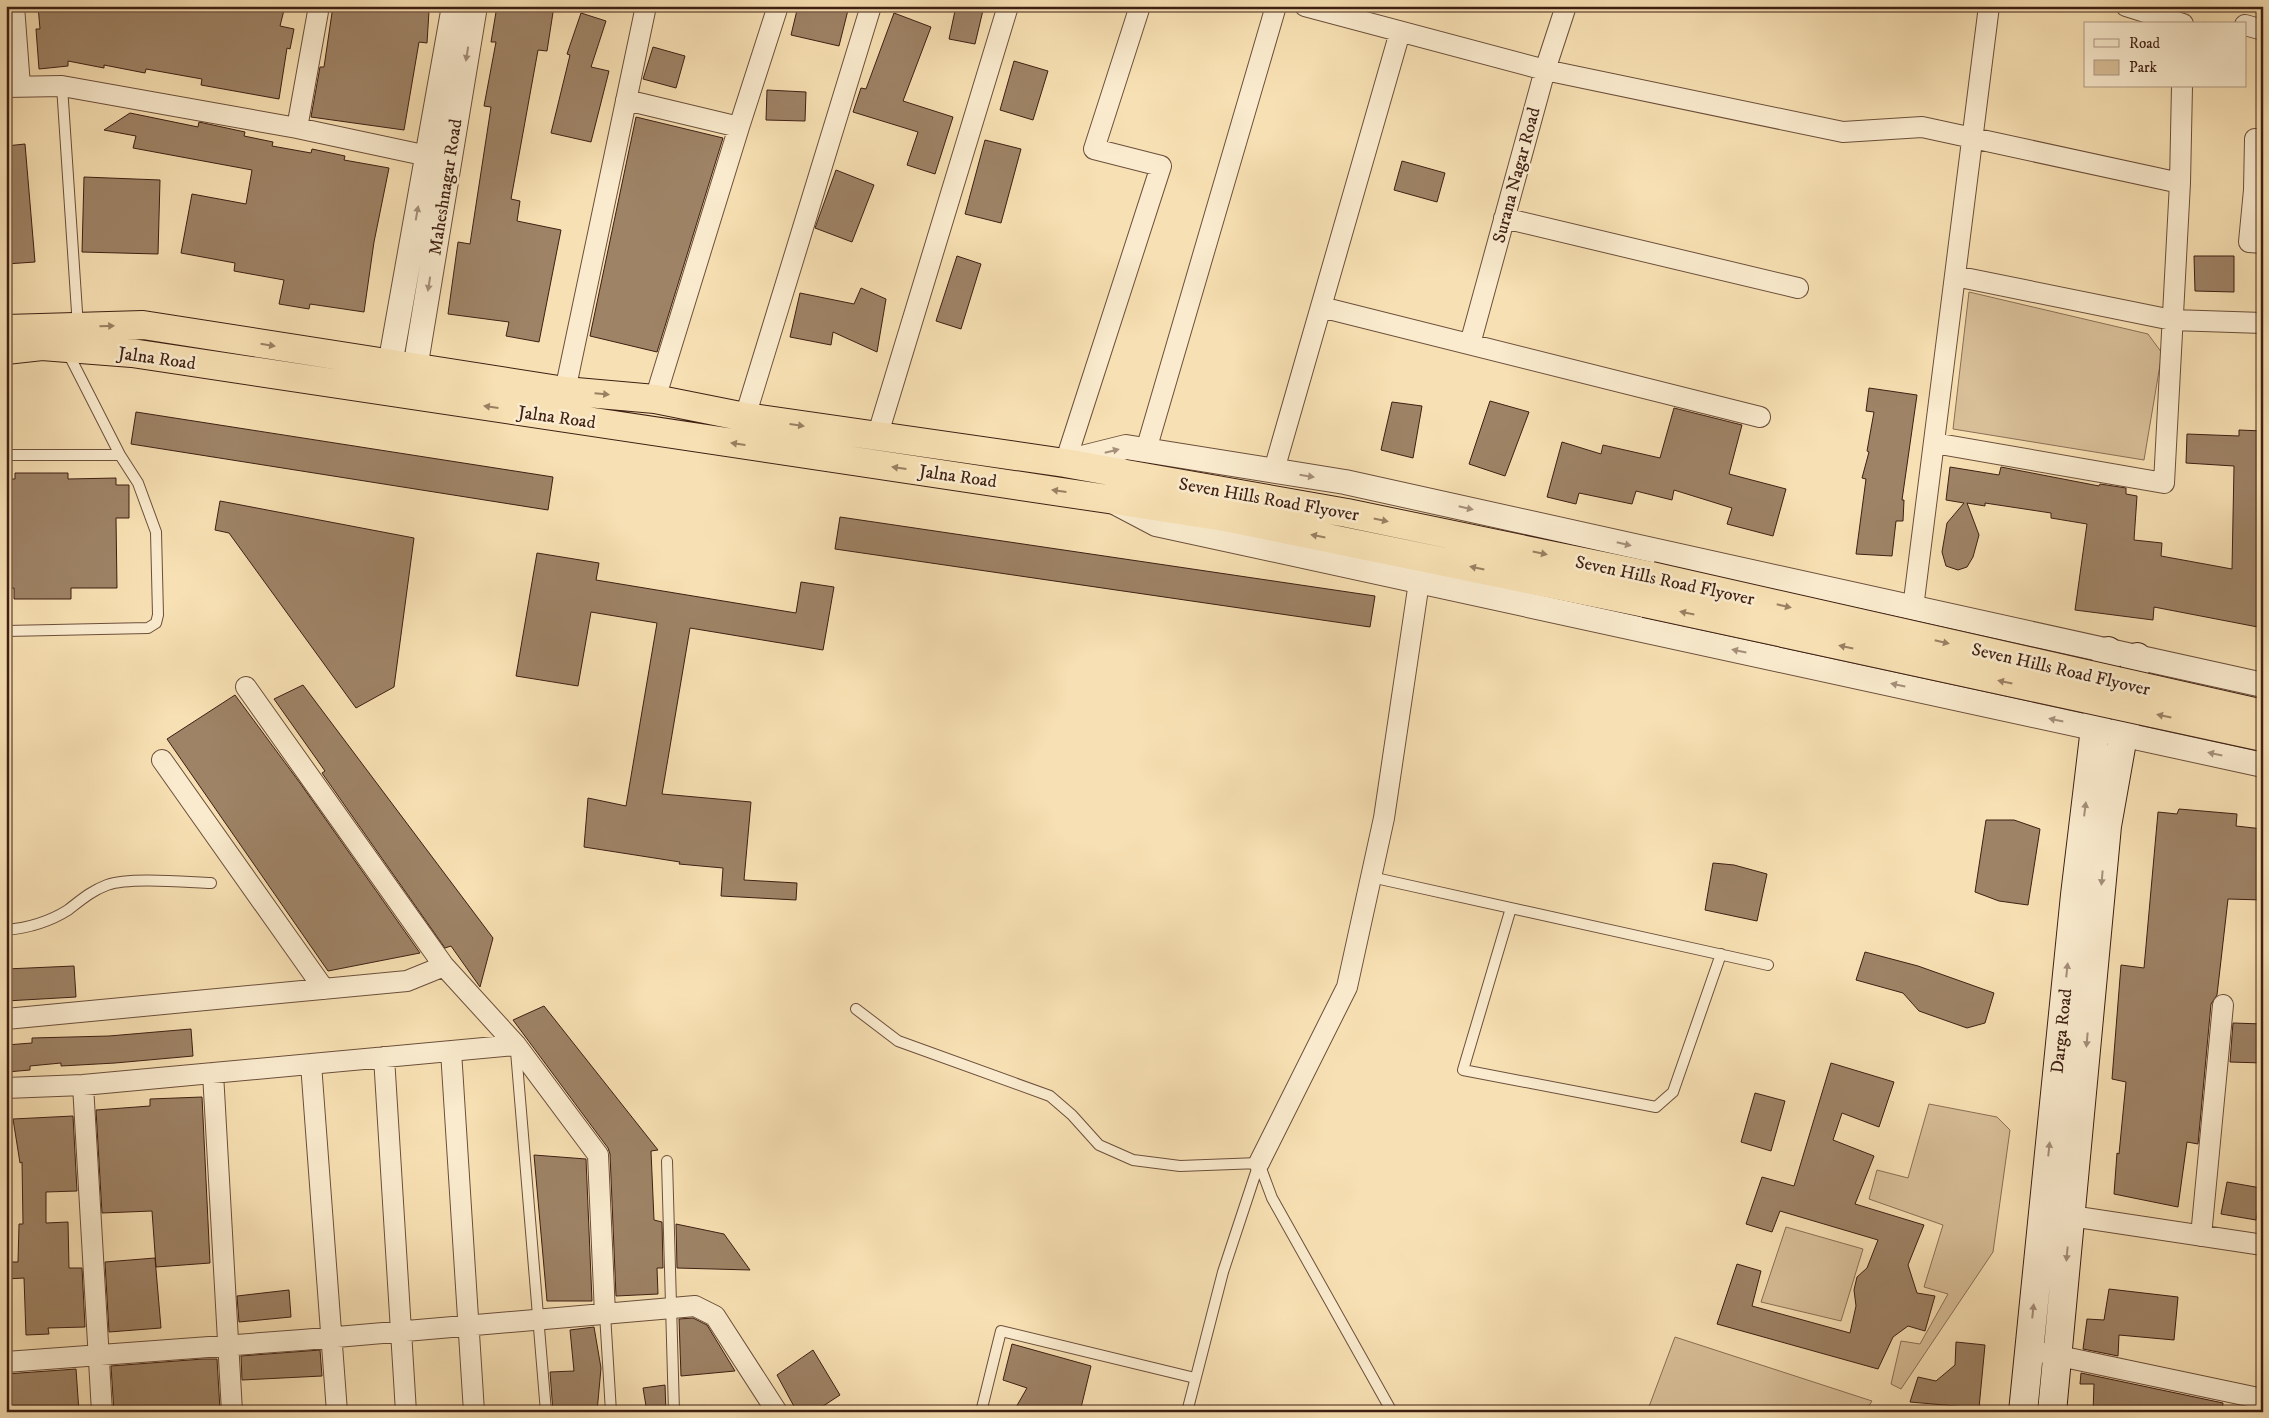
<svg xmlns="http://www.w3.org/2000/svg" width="2269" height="1418" font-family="'IM FELL DW Pica',serif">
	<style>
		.green { fill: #d8bf98; stroke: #8b6f56 }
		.building { fill: #9e8366; stroke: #3e1f13 }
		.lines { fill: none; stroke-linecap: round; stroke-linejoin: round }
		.service-casing { stroke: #6c4f3b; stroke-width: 12 }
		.minor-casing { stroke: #6c4f3b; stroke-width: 22 }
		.tertiary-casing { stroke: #6c4f3b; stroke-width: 26 }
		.secondary-casing { stroke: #3e1f13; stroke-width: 30 }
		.trunk-casing { stroke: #3e1f13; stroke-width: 30 }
		.service { stroke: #faebce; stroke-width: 10 }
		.minor { stroke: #faebce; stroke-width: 20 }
		.tertiary { stroke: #faebce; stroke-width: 24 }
		.secondary { stroke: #faebce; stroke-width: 28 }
		.trunk { stroke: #f7e0b3; stroke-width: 28 }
		.trunk-bridge-casing { stroke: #3e1f13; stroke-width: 30; stroke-linecap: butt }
		.trunk-bridge { stroke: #f7e0b3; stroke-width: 28 }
		.oneway { fill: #a58f7a }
		.oneway2 { fill: #9a8063 }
		.labels { text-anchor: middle; stroke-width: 5; stroke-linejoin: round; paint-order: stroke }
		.street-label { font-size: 18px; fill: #3e1f13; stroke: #faebce }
	</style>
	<rect width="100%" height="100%" fill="#f7e0b3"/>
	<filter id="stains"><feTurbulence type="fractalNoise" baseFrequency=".004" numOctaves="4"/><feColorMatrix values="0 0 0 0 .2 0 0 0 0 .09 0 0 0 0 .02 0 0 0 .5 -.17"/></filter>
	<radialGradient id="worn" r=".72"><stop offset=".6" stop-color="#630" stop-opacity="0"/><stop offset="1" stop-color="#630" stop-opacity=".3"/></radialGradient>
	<path class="green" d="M1969,292l179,42 14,19 -18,107 -191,-31z
		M1929,1104l68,13 13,13 -17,122 -92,137 -10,-5 10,-43 19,3 28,-50 -24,-7 19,-62 -74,-26 8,-29 31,8z
		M1786,1227l77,22 -22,72 -80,-19z
		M1675,1337l197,64 -7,11h-218z"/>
	<path class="building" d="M38,6h227l19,4 -4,16 14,3 -4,20 -3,-1 -8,51 -78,-14 1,-6 -56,-10 -1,4 -41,-8v3l-36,-7v5l-29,3 -3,-40h4z
		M333,6h38l58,5 -2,32 -8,-1 -15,88 -93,-13 9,-50h4z
		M497,6h57l-7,45 -9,-1 -27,149 9,2 -3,20 44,9 -22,112 -33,-6 3,-14 -61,-8 10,-72 12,2 21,-137 -7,-1 12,-64h-5z
		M798,6h51l-10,40 -48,-11z
		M956,6h28l-9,38 -26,-5z
		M581,13l25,8 -15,46 18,4 -18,71 -40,-9 19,-78 -3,-1z
		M894,13l37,14 -28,74 50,16 -18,57 -28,-9 11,-33 -65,-20 8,-24 5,1z
		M653,47l32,9 -9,32 -33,-9z
		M1014,61l34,10 -15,49 -33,-10z
		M767,90l39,2 -1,29 -39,-1z
		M130,113l68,14 1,-5 46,10 -1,4 29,6 -1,4 39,7 1,-4 33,7 -1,4 45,8 -15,74 -10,70 -54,-8 -1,5 -30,-5 5,-24 -50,-9 1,-8 -54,-10 11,-59 54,10 6,-34 -119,-22 3,-12 -32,-6z
		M636,117l87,21 -66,214 -67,-16z
		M985,140l36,9 -20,74 -36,-9z
		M25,144l10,118 -29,2v-118z
		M1402,161l43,12 -8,29 -43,-12z
		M836,170l38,15 -22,57 -37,-14z
		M84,177l76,3 -2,74 -76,-2z
		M957,256l24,8 -20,65 -25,-8z
		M2194,256h40v36l-39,-1z
		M861,288l25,11 -9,53 -44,-20 -2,13 -41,-8 10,-44 54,11z
		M1869,388l48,7 -15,105h2l-1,21h-7l-4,35 -36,-2 10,-75 -4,-1 7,-26 -2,-1 7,-39 -8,-1z
		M1490,401l39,11 -24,64 -36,-12z
		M1392,402l30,4 -9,52 -32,-8z
		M1674,408l68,17 -13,49 57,15 -13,47 -46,-12 5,-16 -58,-18 -2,10 -36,-9 -4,13 -53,-11 -3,11 -29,-7 15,-55 39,12 2,-9 57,13z
		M136,412l417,65 -5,33 -417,-66z
		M2239,430l24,1v197l-109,-21 -1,13 -78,-10 12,-86 -36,-6v-5l-66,-10v3l-18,-3 12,32 -6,22 -6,10 -9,3 -12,-4 -4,-14 5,-29 17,-20 -18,-3 4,-33 49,8 2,-8 98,19 1,-2 26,4v6l11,2 -3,44 28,3 -1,13 71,13 2,-103 -48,-3 1,-29 52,2z
		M15,473h53v6l48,-1v7h13v33h-13l1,70h-46v11h-57v-11l-8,1v-110h9z
		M220,501l194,37 -20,149 -38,21 -127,-175 -14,-3z
		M840,517l535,79 -5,31 -535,-78z
		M537,553l62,10 -3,17 200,33 5,-31 33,5 -11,63 -133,-22 -28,166 89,8 -7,78 53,3 -1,17 -75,-4 2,-28 -44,-4 1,-2 -96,-15 4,-49 38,8 31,-183 -66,-11 -13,74 -62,-10z
		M303,685l190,253 -13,49 -29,-41 -6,2 -123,-175 3,-2 -51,-72z
		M235,695l65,88 120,170 -92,18 -161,-232z
		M2179,809l58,5 -1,12 27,3v71l-35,-1 -11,96 -6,9 -13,140 -11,-2 -9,65 -64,-13 3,-41 2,1 7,-72 -14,-3 9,-114 23,3 14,-156 19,2z
		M1986,820h28l26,9 -12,76 -29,-4 -24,-9z
		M1713,863l21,2 33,9 -10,47 -52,-11z
		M1865,952l53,14 76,27 -9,30 -18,5 -48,-17 -16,-18 -47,-13z
		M74,966l2,31 -70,4v-32z
		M544,1006l114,144 -7,1 3,69 8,2 1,46h-6l1,26 -42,2 -6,-142 -2,-6 -95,-128z
		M2233,1023l30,1v39l-33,-1z
		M191,1029l2,27 -78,7 -54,3v-3l-31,3v4l-23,2 -1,-27 26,-2v-5l77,-2z
		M1831,1063l63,19 -15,45 -37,-14 -9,27 41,16 -19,48 69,21 -16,40 9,28 18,3 -10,35 -17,-5 -15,11 -15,32 -161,-45 20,-60 24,7 -9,35 98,27 6,-27 -2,-16 3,-13 10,-9 11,-28 -98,-29 -8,21 -26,-8 16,-47 32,9z
		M1755,1093l30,8 -14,50 -30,-9z
		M202,1097l8,166 -54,4 -4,-56 -50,2 -6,-103 54,-4v-7z
		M73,1116l4,75 -31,1v31l22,-1 1,46h13l3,59 -37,1 1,6 -23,1 -2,-57 -18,1v-17h12l1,-38h4l-1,-62 -2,1 -7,-44z
		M534,1155l52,4 6,142h-45z
		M2227,1182l34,6 -5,32 -35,-6z
		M676,1224l48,10 26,36 -73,-2z
		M155,1258l6,70 -52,4 -4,-70z
		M2109,1289l69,8 -4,43 -55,-5 -1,21 -35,-7 4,-30 17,1z
		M289,1290l2,27 -52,5 -2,-26z
		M693,1318l14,7 28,46 -54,5 -2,-57z
		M594,1327l7,41 -4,44h-44l-3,-40 24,-1 -4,-41z
		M1956,1342l29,3 -6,63 -69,-6 8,-25 18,4 19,-16z
		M1012,1344l79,22 -11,46h-54l-11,-3 12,-21 -24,-8z
		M320,1350l2,26 -80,4 -1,-24z
		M813,1350l27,45 -26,17h-17l-20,-37z
		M203,1359h14l3,51 -106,2 -3,-46z
		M76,1369l3,43h-42v-4l-31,3v-37z
		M2081,1373l142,30 -1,9h-129l1,-28h-14z
		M665,1385l1,27h-19l-4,-24z"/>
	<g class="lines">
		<g class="service-casing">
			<path id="service" d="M62,86l16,241
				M67,351l53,104
				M6,455h114l18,28 18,49 2,83 -2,8 -8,5 -142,3
				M1371,877l397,88
				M1511,908l-48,162 193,37 17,-15 48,-138
				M6,930c22,-2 43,-8 62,-20 13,-10 23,-19 39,-25 22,-8 78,-3 104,-2
				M856,1009l42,32 152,55 22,19 27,30 34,15 47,6 79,-3
				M516,1051l30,361
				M667,1161l7,251
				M1259,1163l13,35 120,214
				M605,1314l6,98
				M981,1412l20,-81 194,47
				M1187,1412l36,-140 36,-109"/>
		</g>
		<g class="minor-casing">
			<path id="minor" d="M14,6l6,80
				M1305,6l240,64 298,62 79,-5 258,56
				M2126,6l57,18
				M2245,25l18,5
				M6,87l56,-1 235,42 145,31
				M626,100l113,27 39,-121
				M297,128l22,-122
				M2263,140l-8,-1 -1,51h9
				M2254,190l-5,52 14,1
				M1504,218l294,70
				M1955,276l217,44 91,3
				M1321,307l439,110
				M1470,344l75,-274 21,-64
				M565,391l81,-385
				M655,399l84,-272
				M745,417l126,-411
				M877,437l131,-431
				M1934,443l230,40 16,-300 2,-97
				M1146,450l130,-444
				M1065,463l96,-297 -67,-17 46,-143
				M1274,470l126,-438
				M1913,608l76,-602
				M162,760l162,229
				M444,966l72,79 82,110 7,159
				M6,1019l401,-38 37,-15 -198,-279
				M451,1051l23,361
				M384,1057l22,355
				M311,1064l26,348
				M213,1073l19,339
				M83,1085l19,327
				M6,1088l77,-3 433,-40
				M1259,1163l88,-176 37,-169 35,-236
				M2071,1216l192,29
				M2201,1236l22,-231
				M2045,1353l218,46
				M6,1362l296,-22 393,-34 20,10 62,96"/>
		</g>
		<g class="tertiary-casing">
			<path id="tertiary" d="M390,365l64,-359
				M415,369l60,-363
				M1066,462l60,-15 219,35 918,203
				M1118,504l38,20 1107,241"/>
		</g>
		<g class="secondary-casing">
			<path id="secondary" d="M2023,1412l52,-517 20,-167 13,-77
				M2052,1412l55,-586 30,-169"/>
		</g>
		<g class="trunk-casing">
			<path id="trunk" d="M6,329l137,-4 422,66 90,8 90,18 320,46 61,11 221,39 304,63
				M6,350l36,-4 90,7 976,146 122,19 415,85"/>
		</g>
		<use href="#service" class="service"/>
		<use href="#minor" class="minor"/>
		<use href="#tertiary" class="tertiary"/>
		<use href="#secondary" class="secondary"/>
		<use href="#trunk" class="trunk"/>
		<g class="trunk-bridge-casing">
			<path id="trunk-bridge" d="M1651,576l612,138
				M1645,603l618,134"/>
		</g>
		<use href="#trunk-bridge" class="trunk-bridge"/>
	</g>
	<defs><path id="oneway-solid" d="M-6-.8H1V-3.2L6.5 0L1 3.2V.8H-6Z" transform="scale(1.25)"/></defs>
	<g class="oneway">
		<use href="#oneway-solid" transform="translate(467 54) rotate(99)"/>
		<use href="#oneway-solid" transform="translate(417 213) rotate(-80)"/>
		<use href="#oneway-solid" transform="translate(429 284) rotate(99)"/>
		<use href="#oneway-solid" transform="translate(1112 451) rotate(-14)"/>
		<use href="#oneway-solid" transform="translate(1307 476) rotate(9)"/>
		<use href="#oneway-solid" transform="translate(1466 508) rotate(13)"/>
		<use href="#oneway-solid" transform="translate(1624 544) rotate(13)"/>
		<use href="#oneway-solid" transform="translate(1739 651) rotate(-168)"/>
		<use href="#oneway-solid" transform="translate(1898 685) rotate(-168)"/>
		<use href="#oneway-solid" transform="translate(2056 720) rotate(-168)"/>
		<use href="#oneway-solid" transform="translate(2215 754) rotate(-168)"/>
		<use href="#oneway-solid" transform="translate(2085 809) rotate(-83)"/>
		<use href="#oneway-solid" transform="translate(2102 878) rotate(95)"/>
		<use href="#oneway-solid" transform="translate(2067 970) rotate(-84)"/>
		<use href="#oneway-solid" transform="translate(2087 1040) rotate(95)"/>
		<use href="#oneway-solid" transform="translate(2049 1149) rotate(-84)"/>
		<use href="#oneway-solid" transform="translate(2067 1254) rotate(95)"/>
		<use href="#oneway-solid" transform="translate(2033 1311) rotate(-84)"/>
	</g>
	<g class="oneway2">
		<use href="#oneway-solid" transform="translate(107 326) rotate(-2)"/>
		<use href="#oneway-solid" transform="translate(268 345) rotate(9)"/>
		<use href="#oneway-solid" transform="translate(602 394) rotate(5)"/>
		<use href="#oneway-solid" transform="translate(491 407) rotate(-172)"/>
		<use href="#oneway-solid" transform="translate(797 425) rotate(8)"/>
		<use href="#oneway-solid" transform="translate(738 444) rotate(-172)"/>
		<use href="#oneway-solid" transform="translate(899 468) rotate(-172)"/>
		<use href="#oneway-solid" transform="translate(1059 491) rotate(-172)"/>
		<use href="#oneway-solid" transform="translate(1381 520) rotate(12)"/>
		<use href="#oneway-solid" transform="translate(1318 536) rotate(-169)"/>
		<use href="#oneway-solid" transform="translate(1540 553) rotate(12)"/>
		<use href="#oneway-solid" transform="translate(1477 568) rotate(-168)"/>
		<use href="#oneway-solid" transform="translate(1784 606) rotate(13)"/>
		<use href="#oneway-solid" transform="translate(1687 613) rotate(-168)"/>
		<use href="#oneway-solid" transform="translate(1942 642) rotate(13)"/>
		<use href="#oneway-solid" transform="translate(1846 647) rotate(-168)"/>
		<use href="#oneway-solid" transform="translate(2005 682) rotate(-168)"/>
		<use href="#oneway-solid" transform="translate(2164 716) rotate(-168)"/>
	</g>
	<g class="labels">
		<g class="street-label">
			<text transform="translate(1516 175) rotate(-75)" y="6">Surana Nagar Road</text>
			<text transform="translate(445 187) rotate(-81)" y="6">Maheshnagar Road</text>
			<text transform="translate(157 358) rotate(8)" y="6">Jalna Road</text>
			<text transform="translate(557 417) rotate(8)" y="6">Jalna Road</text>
			<text transform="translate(958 476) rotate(8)" y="6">Jalna Road</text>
			<text transform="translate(1269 499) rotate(10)" y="6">Seven Hills Road Flyover</text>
			<text transform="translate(1665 580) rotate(12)" y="6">Seven Hills Road Flyover</text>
			<text transform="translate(2061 669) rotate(13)" y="6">Seven Hills Road Flyover</text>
			<text transform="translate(2061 1031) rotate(-84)" y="6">Darga Road</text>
		</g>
	</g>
	<rect width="2269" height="1418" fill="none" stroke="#f7e0b3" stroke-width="25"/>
	<rect x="8" y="8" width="2254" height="1403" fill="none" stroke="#3e1f13" stroke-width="2.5"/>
	<rect x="12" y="12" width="2244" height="1393" fill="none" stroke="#3e1f13"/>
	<rect x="2084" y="22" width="162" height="65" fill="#faebce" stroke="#af9983"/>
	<rect x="2094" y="39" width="25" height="8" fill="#faebce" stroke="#af9983"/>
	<text x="2129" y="48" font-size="15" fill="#3e1f13">Road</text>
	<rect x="2094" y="60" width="25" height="15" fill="#d8bf98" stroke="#af9983"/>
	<text x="2129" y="72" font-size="15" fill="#3e1f13">Park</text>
	<rect width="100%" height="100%" filter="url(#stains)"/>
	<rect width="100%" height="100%" fill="url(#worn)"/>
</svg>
